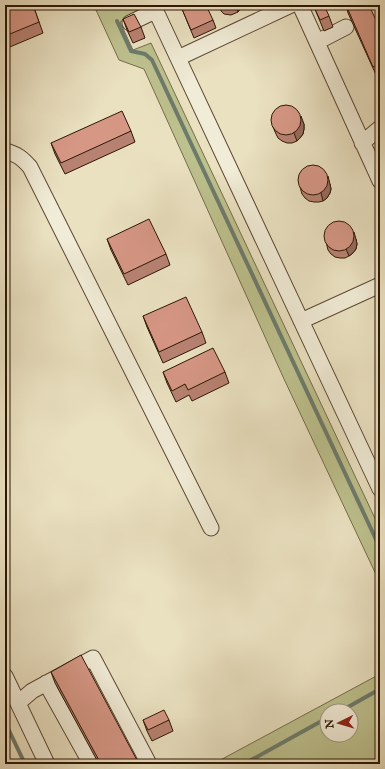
<svg xmlns="http://www.w3.org/2000/svg" width="385" height="769" font-family="'IM FELL English',serif">
	<style>
		.green { fill: #bdc18e; stroke: #756c4a; fill-rule: evenodd }
		.lines { fill: none; stroke-linecap: round; stroke-linejoin: round }
		.stream { stroke: #6d7b6b; stroke-width: 4 }
		.minor-casing { stroke: #5c4934; stroke-width: 17 }
		.minor { stroke: #f1ecd7; stroke-width: 15 }
		.wall { fill: #b88272; stroke: #2d1605 }
		.shaded-wall { fill: #966a5d; stroke: #2d1605 }
		.building { fill: #d69785; stroke: #2d1605 }
	</style>
	<rect width="100%" height="100%" fill="#eae1c1"/>
	<filter id="stains"><feTurbulence type="fractalNoise" baseFrequency=".005" numOctaves="4"/><feColorMatrix values="0 0 0 0 .2 0 0 0 0 .09 0 0 0 0 .02 0 0 0 .5 -.17"/></filter>
	<radialGradient id="worn" r=".72"><stop offset=".6" stop-color="#630" stop-opacity="0"/><stop offset="1" stop-color="#630" stop-opacity=".3"/></radialGradient>
	<path class="green" d="M109,5h25l4,9 -18,8 13,28 18,-7 229,486v54l-96,-204 -140,-310 -25,-9 -23,-50z
		M380,674v90h-167zM327,711h24v24h-24z"/>
	<g class="lines">
		<path class="stream" d="M117,21l14,30 14,3 7,6 228,488
			M341,711l39,-22
			M5,722l20,42
			M244,764l83,-46"/>
		<g class="minor-casing">
			<path id="minor" d="M153,5l227,484
				M300,5l80,176
				M130,23l25,-12
				M317,42l29,-15
				M178,58l113,-53
				M362,143l18,-15
				M5,151c12,3 17,7 25,16l181,361
				M301,321l79,-36
				M5,676l42,88
				M46,683l45,81
				M18,703l14,-12 61,-33 56,106"/>
		</g>
		<use href="#minor" class="minor"/>
	</g>
	<path class="wall" d="M5,5h28l10,28 -38,16z
		M219,5h22l-1,4 -2,3 -7,3 -7,-1 -3,-3z
		M346,5l34,24v47l-3,1 -29,-64z
		M182,9l31,11 3,8 -22,10z
		M315,9l14,7 4,11 -9,4z
		M123,19l18,8 4,11 -12,5 -6,-13z
		M304,124v5l-1,5 -3,4 -3,3 -5,2h-5l-5,-2 -4,-3 -2,-4 -3,-7z
		M131,131l4,11 -70,32 -10,-20 -4,-11z
		M330,184l1,5 -1,4 -3,5 -4,3 -4,1h-5l-5,-1 -4,-3 -3,-4 -2,-7z
		M107,239l59,15 4,11 -42,20 -17,-35z
		M356,239l1,5 -1,5 -3,4 -4,3 -4,2h-5l-5,-1 -4,-3 -3,-4 -2,-8z
		M143,316l59,16 4,11 -43,20 -16,-36z
		M163,372h62l4,11 -37,18 -3,-6 -13,7 -9,-19z
		M51,672l88,92h-40l-44,-81z
		M143,720h26l4,11 -21,10 -5,-10z"/>
	<path class="shaded-wall" d="M235,5h6l-1,4 -2,3z
		M301,116l3,8v5l-1,5 -3,4 -3,3 -3,-8z
		M328,176l2,8 1,5 -1,4 -3,5 -4,3 -2,-8z
		M354,232l2,7 1,5 -1,5 -3,4 -4,3 -3,-7z"/>
	<path class="building" d="M5,5h28l6,17 -34,14z
		M191,5h15l7,15 -22,10 -9,-21z
		M220,5h14l-5,3 -8,-2z
		M324,5l5,11 -9,4 -5,-11z
		M346,5h23l11,24v34l-7,4z
		M134,14l7,13 -12,5 -6,-13z
		M271 120a15 15 0 1 1 30 0a15 15 0 1 1-30 0Z
		M122,111l9,20 -70,32 -10,-20z
		M298 180a15 15 0 1 1 30 0a15 15 0 1 1-30 0Z
		M149,219l17,35 -42,20 -17,-35z
		M324 236a15 15 0 1 1 30 0a15 15 0 1 1-30 0Z
		M186,297l16,35 -43,20 -16,-36z
		M213,348l12,24 -37,18 -3,-6 -13,7 -9,-19z
		M81,655l58,109h-38l-50,-92z
		M164,710l5,10 -21,10 -5,-10z"/>
	<rect width="385" height="769" fill="none" stroke="#eae1c1" stroke-width="20"/>
	<rect x="6" y="6" width="373" height="757" fill="none" stroke="#2d1605" stroke-width="2"/>
	<rect x="10" y="10" width="365" height="749" fill="none" stroke="#2d1605"/>
	<g transform="translate(339 723) rotate(265)"><circle r="19" fill="#f1ecd7" stroke="#a39683"/>
	<path d="M0-3L7 15L0 10L-7 15Z" fill="#8f2418"/>
	<text y="-6" font-size="11" font-weight="bold" text-anchor="middle" fill="#2d1605">N</text>
	</g>
	<rect width="100%" height="100%" filter="url(#stains)"/>
	<rect width="100%" height="100%" fill="url(#worn)"/>
</svg>
